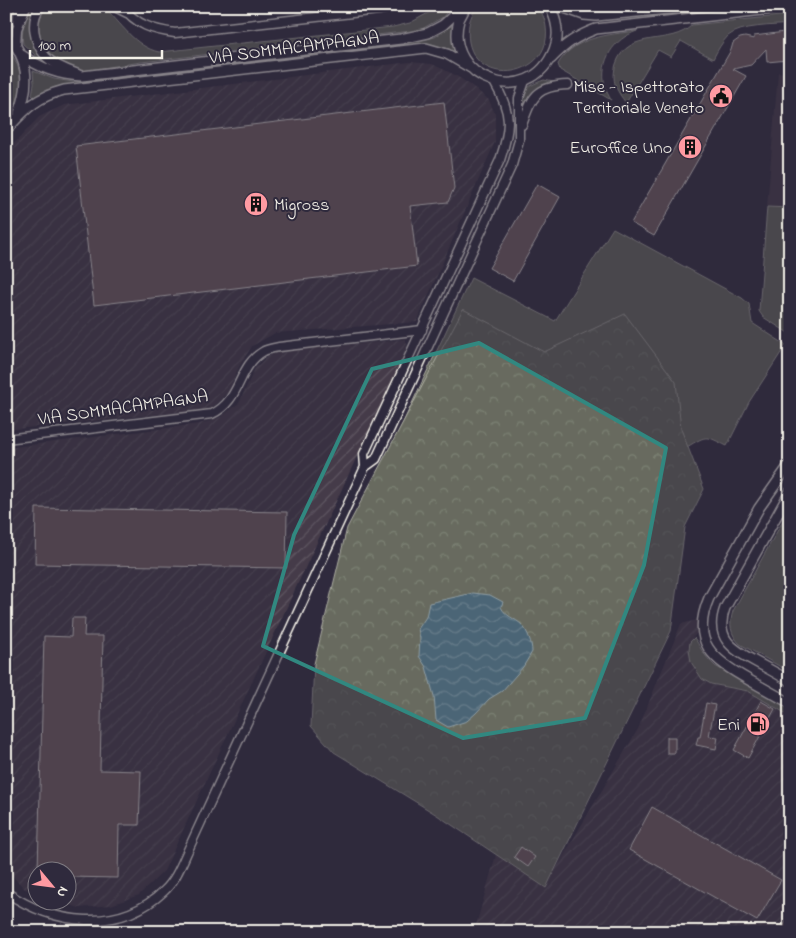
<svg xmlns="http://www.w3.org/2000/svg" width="796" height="938" font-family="'Indie Flower',sans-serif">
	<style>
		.built { fill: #443a48 }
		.industrial { fill: url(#industrial-furrows) }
		.grass { fill: #676b5e; stroke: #aeaea3 }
		.park { fill: url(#park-crowns); stroke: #aeaea3 }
		.water { fill: url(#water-waves); stroke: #8f9da4 }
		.building { fill: #745e62; stroke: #f4f1e8 }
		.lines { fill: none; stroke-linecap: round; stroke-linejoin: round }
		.minor-casing { stroke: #f4f1e8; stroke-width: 11 }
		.tertiary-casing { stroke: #f4f1e8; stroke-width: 12 }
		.minor { stroke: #2f2a3d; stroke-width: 8 }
		.tertiary { stroke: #2f2a3d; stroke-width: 9 }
		.marked { fill: none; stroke: #318880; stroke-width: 4; stroke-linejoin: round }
		.labels { text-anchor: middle; stroke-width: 4; stroke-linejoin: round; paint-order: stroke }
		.street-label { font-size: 18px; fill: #f4f1e8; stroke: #2f2a3d }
		.poi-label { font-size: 18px; fill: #f4f1e8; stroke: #2f2a3d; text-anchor: end }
	</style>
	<defs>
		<pattern id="industrial-furrows" width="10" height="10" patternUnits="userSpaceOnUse" patternTransform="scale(1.25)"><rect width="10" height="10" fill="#443a48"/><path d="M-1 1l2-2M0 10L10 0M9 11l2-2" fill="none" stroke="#605762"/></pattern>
		<pattern id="park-crowns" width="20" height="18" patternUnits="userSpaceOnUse" patternTransform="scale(1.25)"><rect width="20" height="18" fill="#676b5e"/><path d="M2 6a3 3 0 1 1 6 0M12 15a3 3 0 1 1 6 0" fill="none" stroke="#7d8175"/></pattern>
		<pattern id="water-waves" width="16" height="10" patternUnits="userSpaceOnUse" patternTransform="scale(1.25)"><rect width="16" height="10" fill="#4c6576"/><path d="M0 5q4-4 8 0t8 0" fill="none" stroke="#667c8a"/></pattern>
	</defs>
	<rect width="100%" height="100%" fill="#2f2a3d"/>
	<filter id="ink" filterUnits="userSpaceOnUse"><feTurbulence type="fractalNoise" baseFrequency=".02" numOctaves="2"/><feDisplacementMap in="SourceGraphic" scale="10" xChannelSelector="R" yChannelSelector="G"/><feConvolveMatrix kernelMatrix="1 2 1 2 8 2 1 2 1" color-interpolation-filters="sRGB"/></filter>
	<g filter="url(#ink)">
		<path class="built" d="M778,72l12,2v134l-23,-1z"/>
		<path class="industrial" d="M410,62l22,2 23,11 17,11 17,14 6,14v28l-78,180 -142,11 -23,13 -13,21 -11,25 -17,17 -205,21v-278l33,-35 25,-12z
			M405,339l3,8 -244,524 -25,24 -28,10 -32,3 -21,-7 10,-1v-30h-30l-1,23 -12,-4 -19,-19v-422l193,-24 22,-7 18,-14 16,-35 10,-10 12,-6z
			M697,620l1,12 -6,7 -3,11 2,12 6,10 14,12 37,7 42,25v216h-316l22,-77 49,32 93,-158 43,-105z"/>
		<path class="grass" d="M31,6h6l-3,38 10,17 -1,1 -20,-18c-2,-13 1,-27 8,-38z
			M47,6h56c18,17 32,41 56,46l234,-25 17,-4 31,-17h10l-8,11 -23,13 -279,32 -58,9c-31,-3 -61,-36 -36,-65z
			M478,6h59c5,6 8,13 9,21 7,50 -68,62 -77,15 -2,-13 0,-26 9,-36z
			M790,15v9c-17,2 -49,1 -62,12 -6,6 -11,15 -15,23l-32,-18 -10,16 -13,-7 -32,53c-10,-13 -15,-22 -10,-39 12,-36 55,-17 76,-39z
			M451,26h3v9l4,17 -2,1 -10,-5 -25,-4 -361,42 -14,4 -12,7 -2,-2 2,-11 -1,-13 21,8 19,3 343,-40 19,-5z
			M637,31c-23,8 -38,29 -32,55 1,5 4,10 6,14l-51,-30 -2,-6c17,-28 50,-29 79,-33z
			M6,47c21,24 18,49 0,73z
			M544,80l14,3c-18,2 -29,11 -34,29 -2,-21 0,-25 20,-32z
			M767,207l23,1v85l-3,5 3,2v9l-3,5 3,2v18l-27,-17 -4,-6z
			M613,228l129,70 7,6 3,19 34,22 -37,57 -22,44c-21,-10 -19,-12 -40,1l-311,33 95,-202 84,43z
			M785,517l5,3v150l-2,1 -48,-27c-10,-10 -11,-20 -7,-33z
			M694,638c4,4 4,7 7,11 4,7 9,12 14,17l75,43v7l-42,-25 -37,-7 -9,-5 -11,-17 -2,-12 1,-8z"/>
		<path class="park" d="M463,309l81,43 81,-38 51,68 5,47 23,60 -19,38 -14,104 -125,257 -109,-73 -103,-63 -23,-26 3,-62 33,-136z"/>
		<path class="water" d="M473,593l17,2 13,7 -2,5c5,10 14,11 21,18 6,7 10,18 10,27l-9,15 -21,24 -13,8 -13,14 -9,8 -19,6 -12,-7 -2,-24 -8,-29 -7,-11 1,-18 -2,-9 8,-12 3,-14z"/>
		<path class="building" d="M785,32l3,28 -21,2 -1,-13 -15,16 -18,4 13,7 -92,160 -23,-13 100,-173 2,-7 7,-5 5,-1 9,2v-3z
			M444,102l10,86 -6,14 -38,4 7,60 -323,39 -18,-159z
			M537,184l23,13 -47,84 -24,-13z
			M36,508l251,4 -1,56 -251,-4z
			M72,618h13l-1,18h19l-3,134 41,1 -2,54h-20l-1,53 -50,-1v-7h-30l6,-234 27,1z
			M761,701l14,8 -27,49 -14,-8z
			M706,703l9,2 -6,31 9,1 -2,12 -20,-4 2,-8h2z
			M667,737h8v16h-8z
			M652,807l129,73 -24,41 -128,-71z
			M521,847l14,10 -7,10 -14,-10z
			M790,915v17h-10z"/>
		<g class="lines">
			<g class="minor-casing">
				<path id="minor" d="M41,6c-12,15 -7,37 5,51 8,8 21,13 32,17
					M113,6l14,7
					M122,6c14,19 31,24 53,27l204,-23 20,-4
					M6,12l5,-6
					M17,22l2,-16
					M16,46l1,-17 9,-23
					M494,82c18,31 17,45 6,78l-136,294 1,13 11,-8 136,-294 7,-25v-42l6,-17
					M522,125c10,-28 14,-39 46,-40
					M6,439l206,-25c30,-14 25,-48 52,-63 4,-2 10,-3 15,-4l143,-17
					M6,892c48,33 113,42 158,-1 12,-11 18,-28 25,-43l176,-381"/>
			</g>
			<g class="tertiary-casing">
				<path id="tertiary" d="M466,6c-2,5 -5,9 -7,14 -16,60 71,91 95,30 6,-14 3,-31 -5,-44
					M559,6l25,9 12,1 102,-10
					M6,35c23,21 24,50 13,78
					M20,54c20,14 38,21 62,22l319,-37 27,-6 15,-8 21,-19
					M551,59c14,-15 26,-23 45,-30l194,-22
					M10,126c17,-19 28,-29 54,-36l362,-42 21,6 24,14
					M790,464l-31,44 -50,90c-19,44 4,62 40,82 14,8 27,15 41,23
					M790,492l-65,116c-11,30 7,41 31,54 11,6 22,12 34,19"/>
			</g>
			<use href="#minor" class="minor"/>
			<use href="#tertiary" class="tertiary"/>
		</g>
	</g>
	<path d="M0 0H796V938H0ZM479,343l187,105 -22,117 -59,153 -122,20 -200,-92 31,-111 78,-166z" fill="#2f2a3d" fill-opacity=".55" fill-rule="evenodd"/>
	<path class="marked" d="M479,343l187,105 -22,117 -59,153 -122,20 -200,-92 31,-111 78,-166z"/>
	<defs>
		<g id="civic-disc" transform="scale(1.25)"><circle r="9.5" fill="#ff9aa2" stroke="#2f2a3d"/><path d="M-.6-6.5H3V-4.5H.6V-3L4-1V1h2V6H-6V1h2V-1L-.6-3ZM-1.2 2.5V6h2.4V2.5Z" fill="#111"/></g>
		<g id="building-disc" transform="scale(1.25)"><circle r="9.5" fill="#ff9aa2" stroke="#2f2a3d"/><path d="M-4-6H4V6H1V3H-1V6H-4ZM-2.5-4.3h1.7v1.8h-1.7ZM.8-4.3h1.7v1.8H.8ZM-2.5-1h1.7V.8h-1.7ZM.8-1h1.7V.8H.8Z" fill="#111"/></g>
		<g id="fuel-disc" transform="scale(1.25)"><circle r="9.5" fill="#ff9aa2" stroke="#2f2a3d"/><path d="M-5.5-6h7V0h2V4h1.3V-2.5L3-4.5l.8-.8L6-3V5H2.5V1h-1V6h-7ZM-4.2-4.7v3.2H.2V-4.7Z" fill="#111"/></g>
	</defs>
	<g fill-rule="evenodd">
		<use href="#civic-disc" x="721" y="96"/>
		<use href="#building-disc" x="690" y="147"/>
		<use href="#building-disc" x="256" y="204"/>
		<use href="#fuel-disc" x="758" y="724"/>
	</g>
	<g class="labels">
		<g class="street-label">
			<text transform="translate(294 47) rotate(-7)" y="6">VIA SOMMACAMPAGNA</text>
			<text transform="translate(123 407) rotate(-8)" y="6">VIA SOMMACAMPAGNA</text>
		</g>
		<g class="poi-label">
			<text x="704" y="92">Mise - Ispettorato<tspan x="704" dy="21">Territoriale Veneto</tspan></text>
			<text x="672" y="153">EurOffice Uno</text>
			<text x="274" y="210" text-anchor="start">Migross</text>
			<text x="740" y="730">Eni</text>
		</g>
	</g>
	<rect width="796" height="938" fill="none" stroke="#2f2a3d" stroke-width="25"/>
	<rect x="12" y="12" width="771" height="913" fill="none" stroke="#f4f1e8" stroke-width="2" filter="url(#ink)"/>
	<g transform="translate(52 886) rotate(119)"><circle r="24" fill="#2f2a3d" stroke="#7e7a81"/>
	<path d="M0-4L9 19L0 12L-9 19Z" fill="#ff9aa2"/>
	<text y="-8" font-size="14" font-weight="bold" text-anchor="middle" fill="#f4f1e8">N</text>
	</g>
	<path d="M30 50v8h132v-8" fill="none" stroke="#f4f1e8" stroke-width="2.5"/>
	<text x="38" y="50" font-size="15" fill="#f4f1e8" stroke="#2f2a3d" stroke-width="4" paint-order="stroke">100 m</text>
</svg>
